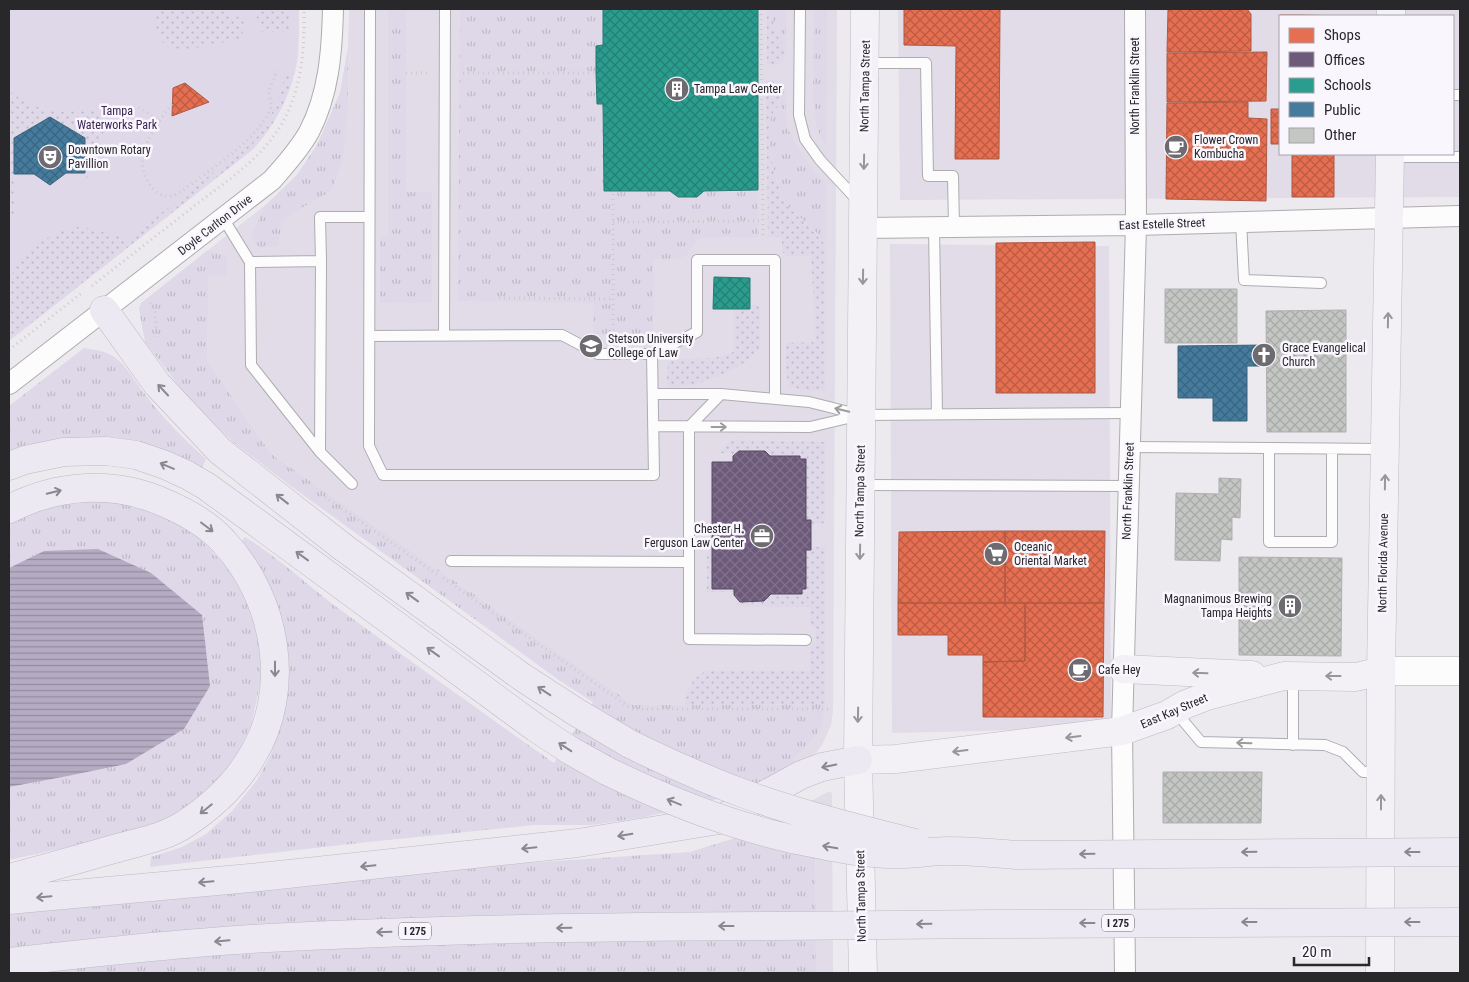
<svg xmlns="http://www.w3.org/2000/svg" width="1469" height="982" font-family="'Roboto Condensed',sans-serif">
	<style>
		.built { fill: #e1dce7; fill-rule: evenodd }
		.grass { fill: url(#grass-tufts) }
		.park { fill: #dfd8e8 }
		.garden { fill: url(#garden-dots) }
		.water { fill: url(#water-rules) }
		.shops { fill: url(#shops-cross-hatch); stroke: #ae5945 }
		.offices { fill: url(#offices-cross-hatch); stroke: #584a62 }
		.schools { fill: url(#schools-cross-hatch); stroke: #297a71 }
		.public { fill: url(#public-cross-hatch); stroke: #3c627a }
		.building { fill: url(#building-cross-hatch); stroke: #afafb0 }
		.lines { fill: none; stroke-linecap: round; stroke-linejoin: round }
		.lane-casing { stroke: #aeacb0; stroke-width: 12 }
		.street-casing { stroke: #aeacb0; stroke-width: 22 }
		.secondary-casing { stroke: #aeacb0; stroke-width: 29 }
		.primary-casing { stroke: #bdb9c3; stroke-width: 29 }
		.highway-casing { stroke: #bdb9c3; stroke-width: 29 }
		.path { stroke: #cbcbcc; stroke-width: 3; stroke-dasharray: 1 4; stroke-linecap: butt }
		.lane { stroke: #fcfcfd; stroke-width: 10 }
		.street { stroke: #fcfcfd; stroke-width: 20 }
		.secondary { stroke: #fcfcfd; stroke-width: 28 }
		.primary { stroke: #f3f1f6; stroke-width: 28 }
		.highway { stroke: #ede9f2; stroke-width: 28 }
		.highway-bridge-casing { stroke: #bdb9c3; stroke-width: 29; stroke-linecap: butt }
		.highway-bridge { stroke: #ede9f2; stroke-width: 28 }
		.oneway { stroke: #98969a }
		.oneway2 { stroke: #8a888e }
		.oneway3 { stroke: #9d9c9e }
		.labels { text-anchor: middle; stroke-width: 5; stroke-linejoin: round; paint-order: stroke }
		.shield { fill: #f9f6fe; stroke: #67656a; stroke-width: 1 }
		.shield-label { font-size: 11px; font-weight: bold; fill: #28272a }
		.street-label { font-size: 12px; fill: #28272a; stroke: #f9f6fe }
		.poi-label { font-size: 12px; fill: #28272a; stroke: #f9f6fe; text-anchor: start }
		.park-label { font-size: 12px; fill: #3a2551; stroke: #f9f6fe }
	</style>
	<defs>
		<pattern id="grass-tufts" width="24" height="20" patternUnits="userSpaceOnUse" patternTransform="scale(1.25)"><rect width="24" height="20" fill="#dfd8e8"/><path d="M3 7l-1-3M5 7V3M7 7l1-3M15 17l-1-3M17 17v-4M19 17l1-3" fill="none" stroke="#bfb9c7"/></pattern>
		<pattern id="garden-dots" width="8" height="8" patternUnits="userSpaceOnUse" patternTransform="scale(1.25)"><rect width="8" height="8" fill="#dfd8e8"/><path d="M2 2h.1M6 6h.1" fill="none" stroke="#bfb9c7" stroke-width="1.8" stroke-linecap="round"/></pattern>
		<pattern id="water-rules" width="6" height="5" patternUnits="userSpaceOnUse" patternTransform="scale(1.25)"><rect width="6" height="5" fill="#b5acc3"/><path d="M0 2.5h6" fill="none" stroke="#938c9f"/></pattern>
		<pattern id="shops-cross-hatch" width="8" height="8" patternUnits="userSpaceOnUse" patternTransform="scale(1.25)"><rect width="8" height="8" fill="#e76f51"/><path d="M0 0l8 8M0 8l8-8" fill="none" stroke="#bb5b43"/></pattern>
		<pattern id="offices-cross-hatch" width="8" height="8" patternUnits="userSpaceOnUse" patternTransform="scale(1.25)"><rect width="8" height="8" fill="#6d597a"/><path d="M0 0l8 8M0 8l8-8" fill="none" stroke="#81728b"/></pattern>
		<pattern id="schools-cross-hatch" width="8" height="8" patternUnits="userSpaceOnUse" patternTransform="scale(1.25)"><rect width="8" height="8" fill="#2a9d8f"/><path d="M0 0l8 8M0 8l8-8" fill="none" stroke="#248075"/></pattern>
		<pattern id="public-cross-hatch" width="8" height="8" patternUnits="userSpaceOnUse" patternTransform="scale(1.25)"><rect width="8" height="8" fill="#457b9d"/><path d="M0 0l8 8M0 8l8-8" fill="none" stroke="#3a6580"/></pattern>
		<pattern id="building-cross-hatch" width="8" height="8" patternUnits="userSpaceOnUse" patternTransform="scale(1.25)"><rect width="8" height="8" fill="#c3c6c2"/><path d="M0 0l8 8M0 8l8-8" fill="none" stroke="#a8aaa7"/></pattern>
	</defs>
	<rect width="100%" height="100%" fill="#eceaef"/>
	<path class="built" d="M349,9h488l-4,702 -2,14 -8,18 -7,10 -17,13 -5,-7 18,-17 12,-38 -190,1 -363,-251 -64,-94 2,-90 -11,-12 70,-55 29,-28 20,-30 23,-52 8,-45z
		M898,9h562v188l-560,3zM1280,16h173v138h-173z
		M890,244l219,2 2,482 -219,5z
		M828,792h3l1,3 1,178h-17l-1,-174z"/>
	<path class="grass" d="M388,9h18v183h26v111h-52v-66l8,-1z
		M460,9h143v36l-7,1 1,57 6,1 1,87h66l8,6h19l7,-6 54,-1 1,47h-57c-11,6 -7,8 -13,16 -8,9 -26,5 -36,6v76l-60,-1 1,-31 -136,-2z
		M771,9h15v42l-9,-16 -5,-13z
		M814,9h13l-1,138 -4,-7 -6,-15 -3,-31z
		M348,48v56l-5,55 -12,32 -50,29 -2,26 -19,2 -9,-11 14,-31 32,-31 20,-30 23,-52z
		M786,95c0,11 -1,25 3,36 6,16 24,40 37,52v63l-8,-12 -30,-28 -6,-11 -7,-22 -5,-23 1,-33z
		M208,250l19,6v21l-18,-1 -2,84 64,94 363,251 191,-1c-3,29 -10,36 -31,55l5,7 -32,17 -60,19 -62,15 -53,8h-58l-175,18 -209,24 1,-10 31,-10 24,-13 26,-23 25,-31 14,-26 12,-37 5,-40 -5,-56 -17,-41 -26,-37 5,-6c35,21 64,50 97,74 70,51 141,102 212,152l39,-61 -33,-21 -272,-197 -56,-43 -43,-42 -44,-57 -6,-33 2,-6z
		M84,348c13,2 23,3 33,11 13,11 20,26 31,39 17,22 37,42 58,61l-5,11 -192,-13v-51z
		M87,501l40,2 40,13 32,22 29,30 17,31 14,39 2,42 -10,46 -20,41 -31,32 -33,22 -52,16 -106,23v-73l59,-11 58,-12 -82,-213 -35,17v-44c23,-16 51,-19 78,-23z
		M815,799l1,174h-807v-58l23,-4 494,-48 164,-11 45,-14z"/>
	<path class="park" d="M9,9h290c0,15 0,31 -1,46 -4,35 -22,70 -46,95l-243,191z"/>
	<path class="garden" d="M155,9h66l23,11 -2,20 -30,4 -29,7 -10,-1 -8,-5 -6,-8 -3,-7z
		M258,9h31v23h-29l-2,-13 -4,-6z
		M767,9h4c1,8 2,15 5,23 4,11 10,14 9,26l-6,6 -12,1z
		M286,72l8,2c-9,30 -21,54 -42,76l-237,186 -6,-5v-52l12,-20 18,-17 20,-10 22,-6 47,13 126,-98c19,-24 24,-40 32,-69z
		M766,81c6,0 14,-1 18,5 7,10 -8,21 -12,29 -3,6 -2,27 -2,35 2,15 9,45 19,57 12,14 26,24 37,39l-1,145 -22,-1 -13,-4 -4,-11v-32l30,-1 -5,-86h-26l-3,-6v-13h-14z
		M9,90c15,15 38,22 59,22 10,-1 19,-4 28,-4 3,2 7,5 8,8 4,11 -10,54 -17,62h-3l-1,-5h2v-35l-35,-21 -36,21v36h2c0,18 1,38 -7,55z
		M750,305h6l4,2v42c-5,4 -10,9 -15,13 -15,11 -61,31 -78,23v-14l2,-9 11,-3 34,-1 20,-6v-43h16z
		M731,440l94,2v81l-14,1 -5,-4v-61h-6v-3h-30l-5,-5h-26l-6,5 -2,-3h-13z
		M811,547h14v157l-140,1c1,-16 7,-27 21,-34h104v-23l2,-4 4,-1v-16l-6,-2v-18l-74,-1v-9l4,5 24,-1 7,-7h31v-5l4,-1v-38h5z
		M707,553h5v36h22v3h-27z"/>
	<path class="water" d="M98,549l53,24 51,42 8,71 -26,43 -58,35 -58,12 -59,11v-219l35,-17z"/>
	<path class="shops" d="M904,9h96l-1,150h-44l1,-113 -52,-1z
		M1168,9h79l4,5v37l-84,1z
		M1280,15h18l55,1h-73z
		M1267,52l-1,49 -99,1v-49z
		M185,83l24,19 -37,14 1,-28z
		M1248,102v16l19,1 -1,82 -100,-2 1,-96z
		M1271,109h9v35h-9z
		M1292,154h42v43h-42z
		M1095,242v151h-99v-150z
		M1005,531h100l-1,72h-99z
		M1005,531v72h-107l1,-71z
		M898,603h127v58l-42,1v-7h-35v-20h-50z
		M1025,603h79l-1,114h-120v-55l42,-1z"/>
	<path class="offices" d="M739,451h26l5,5h30v3h6v61h5v30h-5v39h-4v5h-31l-7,7 -24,1 -6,-7v-6h-22v-127h21v-6z"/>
	<path class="schools" d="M603,9h155v181l-54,1 -7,6h-19l-8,-6h-66l-1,-87h-6l-1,-31v-27l7,-1z
		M714,277l36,1v31h-37z"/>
	<path class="public" d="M50,117l35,21v35h-19l-16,12 -16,-11h-20v-36z
		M1265,345l1,21h-19v55h-34v-23h-35v-52z"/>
	<path class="building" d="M1165,289h72v54h-72z
		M1346,310v122h-79l-1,-121z
		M1219,478l22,1 -1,39 -8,-1v23l-11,-1 -1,22 -45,-1 1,-67 43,1z
		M1239,557l103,1 -1,98 -102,-1z
		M1163,772h99l-1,51h-98z"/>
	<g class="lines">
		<g class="lane-casing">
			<path id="lane" d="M800,9l-1,106 6,24 15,21 39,42
				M866,63h60l2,113h25l1,51
				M1453,95h7
				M1391,157h69
				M223,218l27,44 1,103 69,87 1,-191 -71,1
				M1241,221l3,59 77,3
				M934,227l3,187
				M321,261l-1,-44h49
				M369,336l193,-1 36,19h54l2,121h-271l-14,-29 1,-437
				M444,336l1,-327
				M652,354l45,-22v-72h78v139
				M653,394h68l88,8 52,13 -51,12 -157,-1
				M721,394l-32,33v212l117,1
				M862,415l269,-2
				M1130,447l254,2
				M1269,448v94h63v-93
				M320,452l32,32
				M861,485l267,1
				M451,561l238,1
				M1293,676v69
				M1175,711l26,31 124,3 18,7 20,20h16"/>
		</g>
		<g class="street-casing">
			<path id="street" d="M863,228l273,-3 324,-9
				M9,384l263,-204c13,-15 27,-30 37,-48 20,-38 23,-81 24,-123
				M1125,973l-3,-242 14,-506 -1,-216"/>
		</g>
		<g class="secondary-casing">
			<path id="secondary" d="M1381,671h79"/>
		</g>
		<g class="primary-casing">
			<path id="primary" d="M1391,16v-7
				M1123,669l129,6
				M858,760l38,-1 226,-28 45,-16 17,-10 23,-9 77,-20 72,1 25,-6
				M863,973l-5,-213 7,-751
				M1380,973l1,-302 9,-517"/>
		</g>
		<g class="highway-casing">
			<path id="highway" d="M104,310l53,74 63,67 124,97 178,129 54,35 54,32
				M9,466l16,-6 39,-8 42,-1 30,4 29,10 22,10 19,11 51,37 279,205 35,23 36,20
				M9,509c49,-25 105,-29 156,-6 21,9 43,21 59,39 53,57 69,149 27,216 -16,27 -40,49 -66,66 -21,14 -47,18 -71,25 -35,10 -70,20 -105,29
				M9,900l241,-22 328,-35 141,-23 82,-45 21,-8 36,-7
				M9,962c80,-9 161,-18 242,-23 174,-10 349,-12 524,-13"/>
		</g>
		<path class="path" d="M761,9l2,227
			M406,73h23
			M463,73h133
			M172,104c-11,14 -24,32 -29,50 -4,16 8,45 29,42 3,-1 7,-3 10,-5 25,-19 80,-54 89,-84 1,-6 -2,-10 -2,-15 0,-4 7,-16 8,-22
			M139,107l21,15
			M613,222l150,-1
			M92,286c34,-27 68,-53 102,-80 33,-25 70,-49 90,-86 18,-34 21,-74 20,-111
			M499,298l114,1
			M150,303l5,9 2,25
			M613,335v-144
			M9,350l74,-58
			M325,497l113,78
			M443,578l189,131h197"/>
		<use href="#lane" class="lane"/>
		<use href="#street" class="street"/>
		<use href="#secondary" class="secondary"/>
		<use href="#primary" class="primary"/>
		<use href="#highway" class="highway"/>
		<g class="highway-bridge-casing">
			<path id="highway-bridge" d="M630,744c37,18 74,35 112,49 56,21 115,35 173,50
				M607,771c69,34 140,61 215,74 24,5 48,9 72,9 18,1 36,-3 53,-3 23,0 46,2 69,4l444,-3
				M775,926l221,-2 464,-2"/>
		</g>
		<use href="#highway-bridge" class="highway-bridge"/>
	</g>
	<defs><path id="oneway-shaft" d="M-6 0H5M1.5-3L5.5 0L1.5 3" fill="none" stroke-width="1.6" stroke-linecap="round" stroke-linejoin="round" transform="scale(1.25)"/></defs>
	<g class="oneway">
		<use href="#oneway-shaft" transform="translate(864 162) rotate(91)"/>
		<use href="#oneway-shaft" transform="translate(863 277) rotate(91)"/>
		<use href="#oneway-shaft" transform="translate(1388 320) rotate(-89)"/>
		<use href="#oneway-shaft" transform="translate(1385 482) rotate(-89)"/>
		<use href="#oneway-shaft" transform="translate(860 552) rotate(91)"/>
		<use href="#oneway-shaft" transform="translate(1200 673) rotate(-178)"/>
		<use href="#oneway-shaft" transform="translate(1333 676) rotate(-180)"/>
		<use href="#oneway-shaft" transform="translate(858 715) rotate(91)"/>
		<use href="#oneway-shaft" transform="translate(1073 737) rotate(173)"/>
		<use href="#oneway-shaft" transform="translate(960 751) rotate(173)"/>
		<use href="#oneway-shaft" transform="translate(1381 802) rotate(-90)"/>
	</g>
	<g class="oneway2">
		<use href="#oneway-shaft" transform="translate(163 390) rotate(-133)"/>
		<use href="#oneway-shaft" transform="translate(167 466) rotate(-157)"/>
		<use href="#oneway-shaft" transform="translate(54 492) rotate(-13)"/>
		<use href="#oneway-shaft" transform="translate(282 499) rotate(-142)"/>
		<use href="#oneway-shaft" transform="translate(207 527) rotate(37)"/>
		<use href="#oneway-shaft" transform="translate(302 556) rotate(-144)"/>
		<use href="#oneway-shaft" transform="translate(412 597) rotate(-144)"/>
		<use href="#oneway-shaft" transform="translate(433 652) rotate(-144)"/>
		<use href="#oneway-shaft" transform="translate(275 669) rotate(90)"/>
		<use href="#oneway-shaft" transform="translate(544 691) rotate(-147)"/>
		<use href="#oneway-shaft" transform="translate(565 747) rotate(-147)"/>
		<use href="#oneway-shaft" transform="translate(829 766) rotate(168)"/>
		<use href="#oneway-shaft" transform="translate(674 802) rotate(-158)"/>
		<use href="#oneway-shaft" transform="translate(206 809) rotate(141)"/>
		<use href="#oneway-shaft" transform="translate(625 835) rotate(171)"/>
		<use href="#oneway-shaft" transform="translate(830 847) rotate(-170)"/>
		<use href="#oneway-shaft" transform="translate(529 848) rotate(174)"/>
		<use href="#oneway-shaft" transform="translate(1249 852) rotate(179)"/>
		<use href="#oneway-shaft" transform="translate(1412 852) rotate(-180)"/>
		<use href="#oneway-shaft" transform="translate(1087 854) rotate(179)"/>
		<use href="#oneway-shaft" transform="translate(368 866) rotate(174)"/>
		<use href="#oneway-shaft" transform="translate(206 882) rotate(175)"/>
		<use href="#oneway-shaft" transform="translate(44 897) rotate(175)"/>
		<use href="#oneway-shaft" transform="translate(1249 922) rotate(180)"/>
		<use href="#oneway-shaft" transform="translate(1412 922) rotate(180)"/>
		<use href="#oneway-shaft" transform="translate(1087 923) rotate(180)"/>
		<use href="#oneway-shaft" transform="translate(924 924) rotate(179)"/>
		<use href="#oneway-shaft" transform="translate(726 926) rotate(180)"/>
		<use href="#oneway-shaft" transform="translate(564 928) rotate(179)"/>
		<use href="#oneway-shaft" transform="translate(384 932) rotate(178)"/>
		<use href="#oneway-shaft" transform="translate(222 941) rotate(175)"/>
	</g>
	<g class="oneway3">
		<use href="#oneway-shaft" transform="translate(842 410) rotate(-166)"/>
		<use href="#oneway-shaft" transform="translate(719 427)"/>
		<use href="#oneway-shaft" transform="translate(1244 743) rotate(-178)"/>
	</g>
	<defs>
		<g id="building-disc" transform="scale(1.25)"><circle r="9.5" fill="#6d6b6f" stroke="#f9f6fe"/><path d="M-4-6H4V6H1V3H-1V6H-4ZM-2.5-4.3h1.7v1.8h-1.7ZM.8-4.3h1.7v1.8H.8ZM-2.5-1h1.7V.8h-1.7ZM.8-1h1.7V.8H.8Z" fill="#fff"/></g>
		<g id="cafe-disc" transform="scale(1.25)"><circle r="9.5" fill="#6d6b6f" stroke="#f9f6fe"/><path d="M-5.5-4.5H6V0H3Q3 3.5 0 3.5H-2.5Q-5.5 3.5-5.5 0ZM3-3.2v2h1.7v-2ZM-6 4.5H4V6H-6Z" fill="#fff"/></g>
		<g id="theatre-disc" transform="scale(1.25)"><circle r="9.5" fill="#6d6b6f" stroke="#f9f6fe"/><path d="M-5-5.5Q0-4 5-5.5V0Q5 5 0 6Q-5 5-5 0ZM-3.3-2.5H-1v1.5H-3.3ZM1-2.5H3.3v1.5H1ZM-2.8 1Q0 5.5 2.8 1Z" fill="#fff"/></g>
		<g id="university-disc" transform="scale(1.25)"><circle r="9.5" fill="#6d6b6f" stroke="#f9f6fe"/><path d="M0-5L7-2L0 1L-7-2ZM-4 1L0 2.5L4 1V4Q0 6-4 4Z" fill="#fff"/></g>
		<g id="church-disc" transform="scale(1.25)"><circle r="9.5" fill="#6d6b6f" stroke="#f9f6fe"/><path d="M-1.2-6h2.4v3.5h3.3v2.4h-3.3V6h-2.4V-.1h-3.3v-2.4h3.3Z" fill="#fff"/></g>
		<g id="office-disc" transform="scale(1.25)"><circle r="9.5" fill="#6d6b6f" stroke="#f9f6fe"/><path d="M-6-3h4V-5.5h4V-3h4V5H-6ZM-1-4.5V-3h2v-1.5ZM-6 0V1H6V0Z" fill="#fff"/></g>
		<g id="supermarket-disc" transform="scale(1.25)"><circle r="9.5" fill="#6d6b6f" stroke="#f9f6fe"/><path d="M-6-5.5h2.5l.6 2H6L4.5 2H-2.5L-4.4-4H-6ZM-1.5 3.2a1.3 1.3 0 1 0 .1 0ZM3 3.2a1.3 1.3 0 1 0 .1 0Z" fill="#fff"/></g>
	</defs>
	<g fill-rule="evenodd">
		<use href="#building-disc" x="677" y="89"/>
		<use href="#cafe-disc" x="1176" y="147"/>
		<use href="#theatre-disc" x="50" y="157"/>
		<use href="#university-disc" x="591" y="346"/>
		<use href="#church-disc" x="1264" y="355"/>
		<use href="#office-disc" x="762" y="536"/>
		<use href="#supermarket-disc" x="996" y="554"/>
		<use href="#building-disc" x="1290" y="606"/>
		<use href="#cafe-disc" x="1080" y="670"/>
	</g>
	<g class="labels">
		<g class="shield">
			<rect x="1102" y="914.5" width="32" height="17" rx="4"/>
			<rect x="399" y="922.5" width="32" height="17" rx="4"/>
		</g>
		<g class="shield-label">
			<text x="1118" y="927">I 275</text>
			<text x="415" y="935">I 275</text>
		</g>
		<g class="street-label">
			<text transform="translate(865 86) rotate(-89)" y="4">North Tampa Street</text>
			<text transform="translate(1135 86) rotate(-90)" y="4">North Franklin Street</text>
			<text transform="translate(1162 224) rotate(-2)" y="4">East Estelle Street</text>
			<text transform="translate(215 225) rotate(-38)" y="4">Doyle Carlton Drive</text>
			<text transform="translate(860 491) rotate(-89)" y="4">North Tampa Street</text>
			<text transform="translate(1128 491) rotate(-88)" y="4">North Franklin Street</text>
			<text transform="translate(1383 563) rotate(-89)" y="4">North Florida Avenue</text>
			<text transform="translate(1174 711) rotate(-23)" y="4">East Kay Street</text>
			<text transform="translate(861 896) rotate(-91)" y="4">North Tampa Street</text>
		</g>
		<g class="poi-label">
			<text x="694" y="93">Tampa Law Center</text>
			<text x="1194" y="144">Flower Crown<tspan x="1194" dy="14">Kombucha</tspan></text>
			<text x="68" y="154">Downtown Rotary<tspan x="68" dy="14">Pavillion</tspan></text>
			<text x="608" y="343">Stetson University<tspan x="608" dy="14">College of Law</tspan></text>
			<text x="1282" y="352">Grace Evangelical<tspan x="1282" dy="14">Church</tspan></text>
			<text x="744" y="533" text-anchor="end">Chester H.<tspan x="744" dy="14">Ferguson Law Center</tspan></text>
			<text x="1014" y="551">Oceanic<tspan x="1014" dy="14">Oriental Market</tspan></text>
			<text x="1272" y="603" text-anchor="end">Magnanimous Brewing<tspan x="1272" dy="14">Tampa Heights</tspan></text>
			<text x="1098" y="674">Cafe Hey</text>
		</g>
		<g class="park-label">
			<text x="117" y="115">Tampa<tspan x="117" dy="14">Waterworks Park</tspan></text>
		</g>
	</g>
	<rect width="1469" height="982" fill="none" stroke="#28272a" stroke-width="20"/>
	<rect x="1279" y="15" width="175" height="140" fill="#f9f6fe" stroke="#a5a3a9"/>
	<rect x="1289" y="28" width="25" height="15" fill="#e76f51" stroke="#a5a3a9"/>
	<text x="1324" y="40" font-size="15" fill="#28272a">Shops</text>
	<rect x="1289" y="52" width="25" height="15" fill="#6d597a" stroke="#a5a3a9"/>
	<text x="1324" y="65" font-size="15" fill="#28272a">Offices</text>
	<rect x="1289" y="78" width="25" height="15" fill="#2a9d8f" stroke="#a5a3a9"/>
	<text x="1324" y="90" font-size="15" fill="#28272a">Schools</text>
	<rect x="1289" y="102" width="25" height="15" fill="#457b9d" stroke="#a5a3a9"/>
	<text x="1324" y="115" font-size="15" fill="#28272a">Public</text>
	<rect x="1289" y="128" width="25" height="15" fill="#c3c6c2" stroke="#a5a3a9"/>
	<text x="1324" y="140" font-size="15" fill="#28272a">Other</text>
	<path d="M1294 957v8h75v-8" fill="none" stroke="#28272a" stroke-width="2.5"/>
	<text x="1302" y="957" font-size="15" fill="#28272a" stroke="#f9f6fe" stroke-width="4" paint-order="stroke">20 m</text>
</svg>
